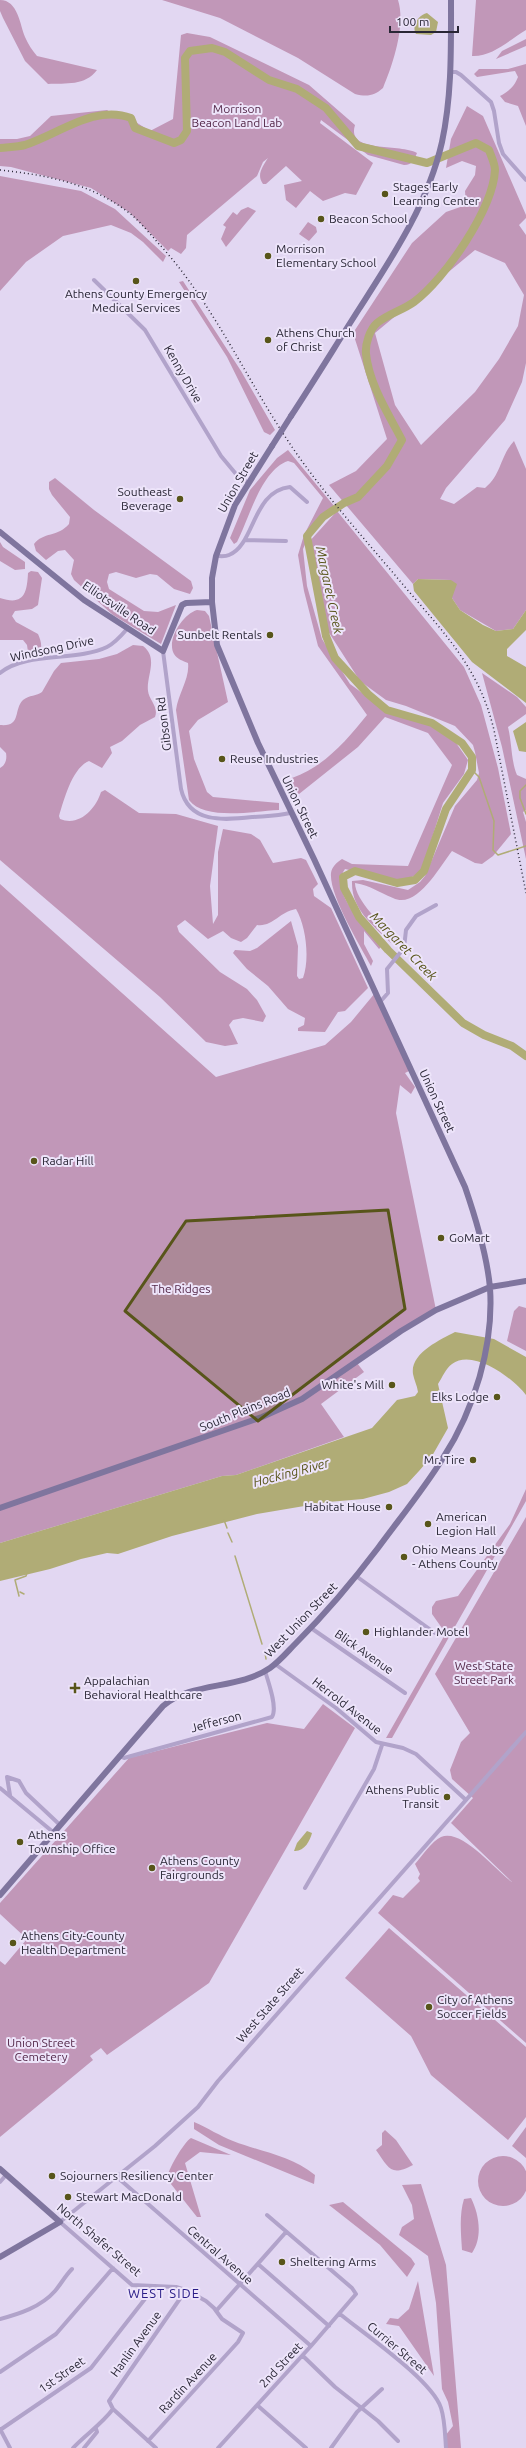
<svg xmlns="http://www.w3.org/2000/svg" width="526" height="2448" font-family="Ubuntu,sans-serif">
	<style>
		.green { fill: #c197b8; fill-rule: evenodd }
		.water { fill: #b0ac76 }
		.lines { fill: none; stroke-linecap: round; stroke-linejoin: round }
		.stream { stroke: #b0ac76; stroke-width: 1.5 }
		.river { stroke: #b0ac76; stroke-width: 8 }
		.street { stroke: #b1a3ca; stroke-width: 4 }
		.secondary { stroke: #7f759e; stroke-width: 6 }
		.rail { stroke: #292635; stroke-width: 1.5; stroke-dasharray: 1 3; stroke-linecap: butt }
		.secondary-bridge { stroke: #7f759e; stroke-width: 6 }
		.marked { fill: #58551a; fill-opacity: 0.2; stroke: #58551a; stroke-width: 3; stroke-linejoin: round }
		.poi-dot { fill: #58551a; stroke: #ede4fa; stroke-width: 1.5 }
		.labels { text-anchor: middle; stroke-width: 4; stroke-linejoin: round; paint-order: stroke }
		.park-label { font-size: 12px; fill: #542849; stroke: #ede4fa }
		.poi-label { font-size: 12px; fill: #292635; stroke: #ede4fa; text-anchor: start }
		.street-label { font-size: 12px; fill: #292635; stroke: #ede4fa }
		.water-label { font-size: 13px; font-style: italic; fill: #58551a; stroke: #ede4fa }
		.neighbourhood-label { font-size: 13px; letter-spacing: 1px; fill: #291c87; stroke: #ede4fa }
	</style>
	<rect width="100%" height="100%" fill="#e2d7f2"/>
	<path class="green" d="M0,0c18,0 20,25 25,37 3,7 7,13 12,19l60,14c-12,16 -31,13 -49,14l-23,-23 -22,-43 -3,-7z
		M162,0h236c8,25 -5,64 -15,88 -9,8 -16,9 -28,6l-57,-36 -78,-40z
		M476,0h50v30c-17,10 -34,27 -54,26z
		M187,33l23,4 99,48 46,40c-9,29 43,18 62,28 -3,7 -4,12 -13,12l-36,-10 -47,-35 -1,3 53,40 -17,32 -11,-2 -22,8 -13,-10 -14,17 -10,-8 -2,-15 18,-4 -16,-15 -20,18h-3c-7,-9 0,-18 5,-26l-5,4 -6,14 -70,59 -1,13 -5,6 -10,-6 -3,3 -39,-39 -38,-24 -80,-21 -11,-1v-27h17l13,-3 21,-20 56,-6 5,3 6,-2 32,20 23,-12 8,-84z
		M526,39v7l-30,13 6,-8z
		M526,64v75v-13l-8,-20 -13,-4 -5,-6c9,-5 14,-9 18,-19l-3,-6 -38,6 -3,-3 5,-5h29z
		M467,106l16,10 43,99v3l-7,7 7,10v128l-4,19 -17,38 -59,68 -6,11 14,5 23,-17 8,1c17,-14 14,-30 29,-47l12,28v141l-13,19 -17,2 -36,-21 -8,-12 -1,-18 -33,-1 -5,5 -84,-99 27,-14 31,-32 -34,-106 59,-90 34,-31 20,-7 -1,-14 10,-16 1,-9 -14,-5 -16,7 5,-29zM475,250l30,13 19,32 -6,31 -19,33 -24,33 -54,53 -26,-40 -20,-72z
		M0,176l81,15 34,18 51,47 -3,6 -20,-20 -12,-9 -20,-8 -48,11 -37,26 -26,29z
		M248,207l8,4 -30,36 -5,-8 5,-12 -3,-2 10,-13 4,3 4,-5z
		M308,222l8,5 1,5 -8,9 -10,-7z
		M183,281l58,90 34,59 -5,5 -6,-3 -37,-75 -48,-75z
		M288,450l46,56 -24,27 -7,16 4,37 15,53 28,45 38,28 38,10 28,18 14,20 -4,14 -21,29 -20,64c-12,24 -57,6 -78,2 -17,23 22,59 37,77l-3,3 -15,-18v13l9,17 -2,5c-11,-21 -42,-71 -40,-93 1,-6 5,-10 11,-14l10,5 56,2 44,-101 -24,-32 -43,-16 -27,30 -59,47 -6,-4 -1,-12c33,-12 54,-37 75,-63l-49,-69 -14,-55 -6,-36 6,-20 19,-37 -29,-35 -6,-2c-27,9 -39,58 -51,81l-3,2 -4,-6 20,-48 27,-32z
		M55,478l39,32 97,71 2,7 -3,6 -16,-5 -17,-14 -7,-1 -14,4 -20,-6 -7,2 -2,8 2,7 35,22 14,1 18,-7 -15,39 -48,-29 -39,-35 -3,-6 3,-14 -9,-10 -7,1 -12,9 -10,-9 -2,-7c9,-12 24,-7 35,-20l1,-7 -18,-22 -3,-6v-7z
		M337,511l127,156 17,38 17,63 13,66 -18,22 -11,8 -7,-1 -23,-12c-12,15 -35,59 -59,47 -15,-6 -21,-12 -38,-15 0,17 28,44 42,55l-6,5c-19,-19 -40,-34 -39,-62l11,-1 45,10 12,-8 5,-6 30,-70 22,-26 2,-7 -4,-21 -2,-7 -18,-19 -49,-20 -20,-6 -26,-19 -34,-53 -18,-85z
		M0,542l3,5 22,15v7l-10,1 -15,-9z
		M31,571l7,1 4,6 -4,27 -6,4 -17,2 -3,5 4,6 22,12c4,9 6,18 -5,23l-5,-5 -1,-7 -4,-5h-23v-42c24,8 27,-5 28,-25z
		M197,610l8,1 4,5 19,86 -30,18 -9,11 5,28 13,33 6,5 66,6v7c-24,1 -75,11 -90,-10l-13,-90c2,-16 14,-32 12,-47 -5,-2 -11,-4 -14,-9 -8,-14 9,-40 23,-44z
		M133,645l10,1c16,12 3,30 5,45 1,9 11,16 7,26l-15,8 -18,16 -12,6 2,6 -10,15 -13,-7c-17,7 -25,39 -30,55l1,3c20,8 36,-11 41,-27l4,-2 34,23 37,1 42,12 -8,60 3,38 5,-9v-63l5,-23 28,5 9,6 13,23 28,-5 5,2 12,24 -5,5 1,7 17,12 37,80 -23,23 -7,1 -13,20 -27,-1v-3l6,-3 1,-7 -17,-9 -20,-23 -21,-17 -14,-16 2,-3 15,1 7,-3 34,-27 7,25 -1,30 2,3 4,-1c7,-19 3,-52 -7,-69 -17,3 -23,18 -39,16l-10,13 -6,4 -10,-4 -8,-7 -15,8 -23,-19 -8,6 2,6 41,40 27,17 10,11 9,16 -3,6 -20,-4 -10,2 -4,5 9,19 -13,2 -19,-4 -46,-45 -160,-137v-92c6,-3 7,-10 6,-15l-6,-6v-22c22,2 13,-15 23,-25 6,-5 14,-4 19,-8l12,-21 7,-8 38,-4 18,-5z
		M482,673l35,24 9,10v7l-18,13c4,16 3,34 9,48l9,4v31l-3,2 3,10v37l-24,-112z
		M0,884l216,193 109,-32 26,-23 24,-29 36,77 -6,3 10,14 -4,7 -11,-9 -4,28 40,197 -79,53 7,9 -43,32 23,33 -108,38 -14,1 -222,67z
		M519,1306l7,2v43l-19,-10 7,-30z
		M526,1489v12l-134,237h-6l57,-100 1,-7 -12,-17v-7l4,-6 22,-5 52,-72z
		M526,1517v526l-148,-130 15,-18 10,3 17,-17 -2,-3 2,-4 -5,-10c7,-8 17,-23 26,-27 21,-9 54,33 71,45l-61,-59 22,-25 -21,-19 -2,-9 11,-28 9,-9 -35,-59z
		M323,1704l32,24 -146,255 -102,72 -6,-7 -11,8 3,4 -93,77v-176l5,4 22,-26 -27,-25v-11l129,-145 138,-35 37,6z
		M389,1928l137,119v70l-18,23 -77,-65 -20,-39 -66,-58z
		M194,2122c14,6 26,14 39,19 28,11 57,14 82,34l-1,9 -95,-39 -25,-16z
		M526,2127v31l-14,-12z
		M385,2130l11,10 17,25c-23,12 -24,3 -37,-15l6,-5v-12z
		M191,2138l40,17 -31,-3 -15,11 16,54h-4l-30,-38c0,-8 17,-37 24,-41z
		M478 2181a25 25 0 1 1 50 0a25 25 0 1 1-50 0Z
		M421,2184l25,81 15,183h-14l-2,-12 8,-10 -5,-24 -6,-13 -6,-86 -8,-47 -29,-21 3,-8 12,-8 -2,-14 -10,-20z
		M471,2198c8,16 12,39 1,55l-10,-3c-1,-15 -3,-36 2,-51z
		M343,2202l68,56 4,6 -8,13 -27,-32 -51,-40z
		M418,2281l16,95 -35,-50 -13,-2 4,-6 8,1 11,-10z"/>
	<path class="water" d="M427,13l11,9 -2,10 -5,3 -15,-1c-5,-9 3,-19 11,-21z
		M418,579l33,1 6,4 -5,14 8,12 23,15 13,6 17,-2 13,-19v20l-19,19v7l19,11v36l-54,-41 -58,-71 -1,-7z
		M526,722v30l-7,-1 -6,-20z
		M455,1332l39,7 32,18v38c-13,-17 -53,-47 -74,-31 -6,4 -10,14 -14,20l10,44 -16,28 -13,15 -12,13 -18,8 -26,7 -35,3 -71,12 -85,22 -54,18 -11,-1 -26,6 -31,10 -50,12v-38l222,-67 14,-1 136,-47 25,-28 18,-4 3,-4c-1,-7 -4,-12 -5,-18 -3,-21 27,-34 42,-42z
		M307,1831l5,2c-2,8 -8,19 -18,18l3,-8z"/>
	<g class="lines">
		<path class="stream" d="M472,770l7,7 15,44 -1,29 5,5 28,-9
			M526,785l-6,6v7l6,16
			M224,1520l3,8
			M228,1533l4,9
			M235,1556l27,88
			M20,1592l4,2
			M19,1596l-4,-16 11,-4 1,-3
			M265,1653l1,6"/>
		<path class="river" d="M0,148c8,-1 17,-1 25,-3 34,-11 70,-41 106,-27l4,10 39,15 7,-3 6,-9 -2,-73 5,-7 22,-3 13,4 44,28 28,9 29,19 32,38 69,17 49,-20 13,7c2,6 6,14 6,20 -2,39 -50,109 -81,132 -11,8 -26,12 -37,21 -7,6 -12,21 -11,31 3,30 22,59 36,86l-15,26 -29,31 -14,6 -21,14 -16,19 19,100 9,22 33,36 19,16 45,13 30,20 10,14v13l-26,39 -22,62 -9,9 -18,3 -42,-12 -12,6 1,11 15,29 29,33 75,73 21,12 28,11 14,10"/>
		<path class="street" d="M450,72h6l5,3 30,27 3,9 5,32 4,11 23,26
			M94,280l51,50 76,126 15,18 12,9
			M245,540l41,1
			M216,556c4,0 9,1 13,-1 26,-10 23,-64 61,-68l17,15
			M163,651l18,138c8,35 43,31 72,28 13,-1 25,-1 37,-4
			M0,673c27,-22 76,-11 107,-26 8,-4 14,-11 20,-18
			M380,1002l8,-9 -1,-24 17,-21 2,-18 10,-14 20,-11
			M356,1576l79,57
			M311,1628l94,65
			M275,1664l61,44 40,34 27,6 13,6 50,46
			M119,1756l5,2 148,-41c6,-9 -4,-36 -7,-46
			M0,1788l53,44
			M10,1795l-3,-18 12,4 7,12 34,32
			M305,1888l69,-119 8,-24
			M117,2177l194,169
			M0,2182l6,-7
			M258,2264l71,62
			M216,2311l70,-79
			M340,2314c24,20 92,66 101,94 4,12 4,27 5,40
			M0,2319c19,-5 41,-12 55,-28 6,-7 10,-15 17,-22
			M303,2356l32,31 43,34 20,20
			M0,2372l56,-38 57,-66
			M257,2405l49,43
			M0,2429l10,19
			M0,2430l91,-62 64,-82
			M148,2441l90,-99 5,-9 -21,-14 -8,-11 -8,-7 -20,-11 -10,-3 -44,-2 -72,-63 95,-76 43,-39 20,-26 308,-349
			M73,2448c13,-14 28,-23 40,-39
			M84,2448l13,-16 -1,-3
			M156,2448l-43,-39 -4,-8 77,-111
			M218,2448l93,-102 45,-52 -4,-6 -85,-73
			M331,2448l26,-36 25,-23"/>
		<path class="secondary" d="M291,416c23,-35 45,-71 68,-107 34,-53 69,-105 83,-167 10,-47 9,-94 9,-142
			M0,532l84,68 79,51 19,-46 4,-2 26,-1
			M0,1508l262,-91 40,-18 99,-68 35,-21 54,-23 36,-6
			M0,1895l163,-189c29,-25 75,-16 107,-38 10,-7 18,-17 27,-26 29,-29 56,-61 81,-94 22,-30 46,-59 65,-90 31,-48 51,-112 47,-170 -3,-34 -14,-69 -25,-101l-151,-328 -56,-116 -41,-98 -5,-43v-24l4,-22 19,-51 37,-59
			M0,2169l60,53 -60,35"/>
		<path class="rail" d="M0,170c46,5 90,13 128,42 12,9 22,22 32,33 57,63 90,143 139,212 32,45 70,87 106,130 40,47 74,81 89,143l32,163"/>
		<path class="secondary-bridge" d="M272,446l19,-30"/>
	</g>
	<path class="marked" d="M388,1210l17,99 -147,112 -133,-110 61,-90z"/>
	<g class="poi-dot">
		<circle cx="385" cy="194" r="4"/>
		<circle cx="321" cy="219" r="4"/>
		<circle cx="268" cy="256" r="4"/>
		<circle cx="136" cy="281" r="4"/>
		<circle cx="268" cy="340" r="4"/>
		<circle cx="180" cy="499" r="4"/>
		<circle cx="270" cy="635" r="4"/>
		<circle cx="222" cy="759" r="4"/>
		<circle cx="34" cy="1161" r="4"/>
		<circle cx="441" cy="1238" r="4"/>
		<circle cx="392" cy="1385" r="4"/>
		<circle cx="497" cy="1397" r="4"/>
		<circle cx="473" cy="1460" r="4"/>
		<circle cx="389" cy="1507" r="4"/>
		<circle cx="428" cy="1524" r="4"/>
		<circle cx="404" cy="1557" r="4"/>
		<circle cx="366" cy="1632" r="4"/>
		<path d="M73 1682h4v4h4v4h-4v4h-4v-4h-4v-4h4z"/>
		<circle cx="447" cy="1797" r="4"/>
		<circle cx="20" cy="1842" r="4"/>
		<circle cx="152" cy="1868" r="4"/>
		<circle cx="13" cy="1943" r="4"/>
		<circle cx="429" cy="2007" r="4"/>
		<circle cx="52" cy="2176" r="4"/>
		<circle cx="68" cy="2197" r="4"/>
		<circle cx="282" cy="2262" r="4"/>
	</g>
	<g class="labels">
		<g class="park-label">
			<text x="237" y="113">Morrison<tspan x="237" dy="14">Beacon Land Lab</tspan></text>
			<text x="181" y="1293">The Ridges</text>
			<text x="484" y="1670">West State<tspan x="484" dy="14">Street Park</tspan></text>
			<text x="41" y="2047">Union Street<tspan x="41" dy="14">Cemetery</tspan></text>
		</g>
		<g class="poi-label">
			<text x="393" y="191">Stages Early<tspan x="393" dy="14">Learning Center</tspan></text>
			<text x="329" y="223">Beacon School</text>
			<text x="276" y="253">Morrison<tspan x="276" dy="14">Elementary School</tspan></text>
			<text x="136" y="298" text-anchor="middle">Athens County Emergency<tspan x="136" dy="14">Medical Services</tspan></text>
			<text x="276" y="337">Athens Church<tspan x="276" dy="14">of Christ</tspan></text>
			<text x="172" y="496" text-anchor="end">Southeast<tspan x="172" dy="14">Beverage</tspan></text>
			<text x="262" y="639" text-anchor="end">Sunbelt Rentals</text>
			<text x="230" y="763">Reuse Industries</text>
			<text x="42" y="1165">Radar Hill</text>
			<text x="449" y="1242">GoMart</text>
			<text x="384" y="1389" text-anchor="end">White's Mill</text>
			<text x="489" y="1401" text-anchor="end">Elks Lodge</text>
			<text x="465" y="1464" text-anchor="end">Mr. Tire</text>
			<text x="381" y="1511" text-anchor="end">Habitat House</text>
			<text x="436" y="1521">American<tspan x="436" dy="14">Legion Hall</tspan></text>
			<text x="412" y="1554">Ohio Means Jobs<tspan x="412" dy="14">- Athens County</tspan></text>
			<text x="374" y="1636">Highlander Motel</text>
			<text x="84" y="1685">Appalachian<tspan x="84" dy="14">Behavioral Healthcare</tspan></text>
			<text x="439" y="1794" text-anchor="end">Athens Public<tspan x="439" dy="14">Transit</tspan></text>
			<text x="28" y="1839">Athens<tspan x="28" dy="14">Township Office</tspan></text>
			<text x="160" y="1865">Athens County<tspan x="160" dy="14">Fairgrounds</tspan></text>
			<text x="21" y="1940">Athens City-County<tspan x="21" dy="14">Health Department</tspan></text>
			<text x="437" y="2004">City of Athens<tspan x="437" dy="14">Soccer Fields</tspan></text>
			<text x="60" y="2180">Sojourners Resiliency Center</text>
			<text x="76" y="2201">Stewart MacDonald</text>
			<text x="290" y="2266">Sheltering Arms</text>
		</g>
		<g class="street-label">
			<text transform="translate(183 374) rotate(60)" y="4">Kenny Drive</text>
			<text transform="translate(238 482) rotate(-60)" y="4">Union Street</text>
			<text transform="translate(119 608) rotate(34)" y="4">Elliotsville Road</text>
			<text transform="translate(52 649) rotate(-12)" y="4">Windsong Drive</text>
			<text transform="translate(164 724) rotate(-97)" y="4">Gibson Rd</text>
			<text transform="translate(300 807) rotate(64)" y="4">Union Street</text>
			<text transform="translate(437 1101) rotate(65)" y="4">Union Street</text>
			<text transform="translate(245 1410) rotate(-22)" y="4">South Plains Road</text>
			<text transform="translate(301 1620) rotate(-46)" y="4">West Union Street</text>
			<text transform="translate(364 1652) rotate(35)" y="4">Blick Avenue</text>
			<text transform="translate(347 1706) rotate(38)" y="4">Herrold Avenue</text>
			<text transform="translate(216 1722) rotate(-15)" y="4">Jefferson</text>
			<text transform="translate(270 2005) rotate(-49)" y="4">West State Street</text>
			<text transform="translate(99 2240) rotate(40)" y="4">North Shafer Street</text>
			<text transform="translate(220 2255) rotate(41)" y="4">Central Avenue</text>
			<text transform="translate(136 2344) rotate(-54)" y="4">Hanlin Avenue</text>
			<text transform="translate(397 2348) rotate(40)" y="4">Currier Street</text>
			<text transform="translate(281 2365) rotate(-47)" y="4">2nd Street</text>
			<text transform="translate(62 2375) rotate(-35)" y="4">1st Street</text>
			<text transform="translate(188 2383) rotate(-47)" y="4">Rardin Avenue</text>
		</g>
		<g class="water-label">
			<text transform="translate(330 590) rotate(78)" y="5">Margaret Creek</text>
			<text transform="translate(404 946) rotate(46)" y="5">Margaret Creek</text>
			<text transform="translate(291 1472) rotate(-15)" y="5">Hocking River</text>
		</g>
		<g class="neighbourhood-label">
			<text x="164" y="2298">WEST SIDE</text>
		</g>
	</g>
	<path d="M390 26v6h68v-6" fill="none" stroke="#292635" stroke-width="2"/>
	<text x="396" y="26" font-size="12" fill="#292635" stroke="#ede4fa" stroke-width="3" paint-order="stroke">100 m</text>
</svg>
